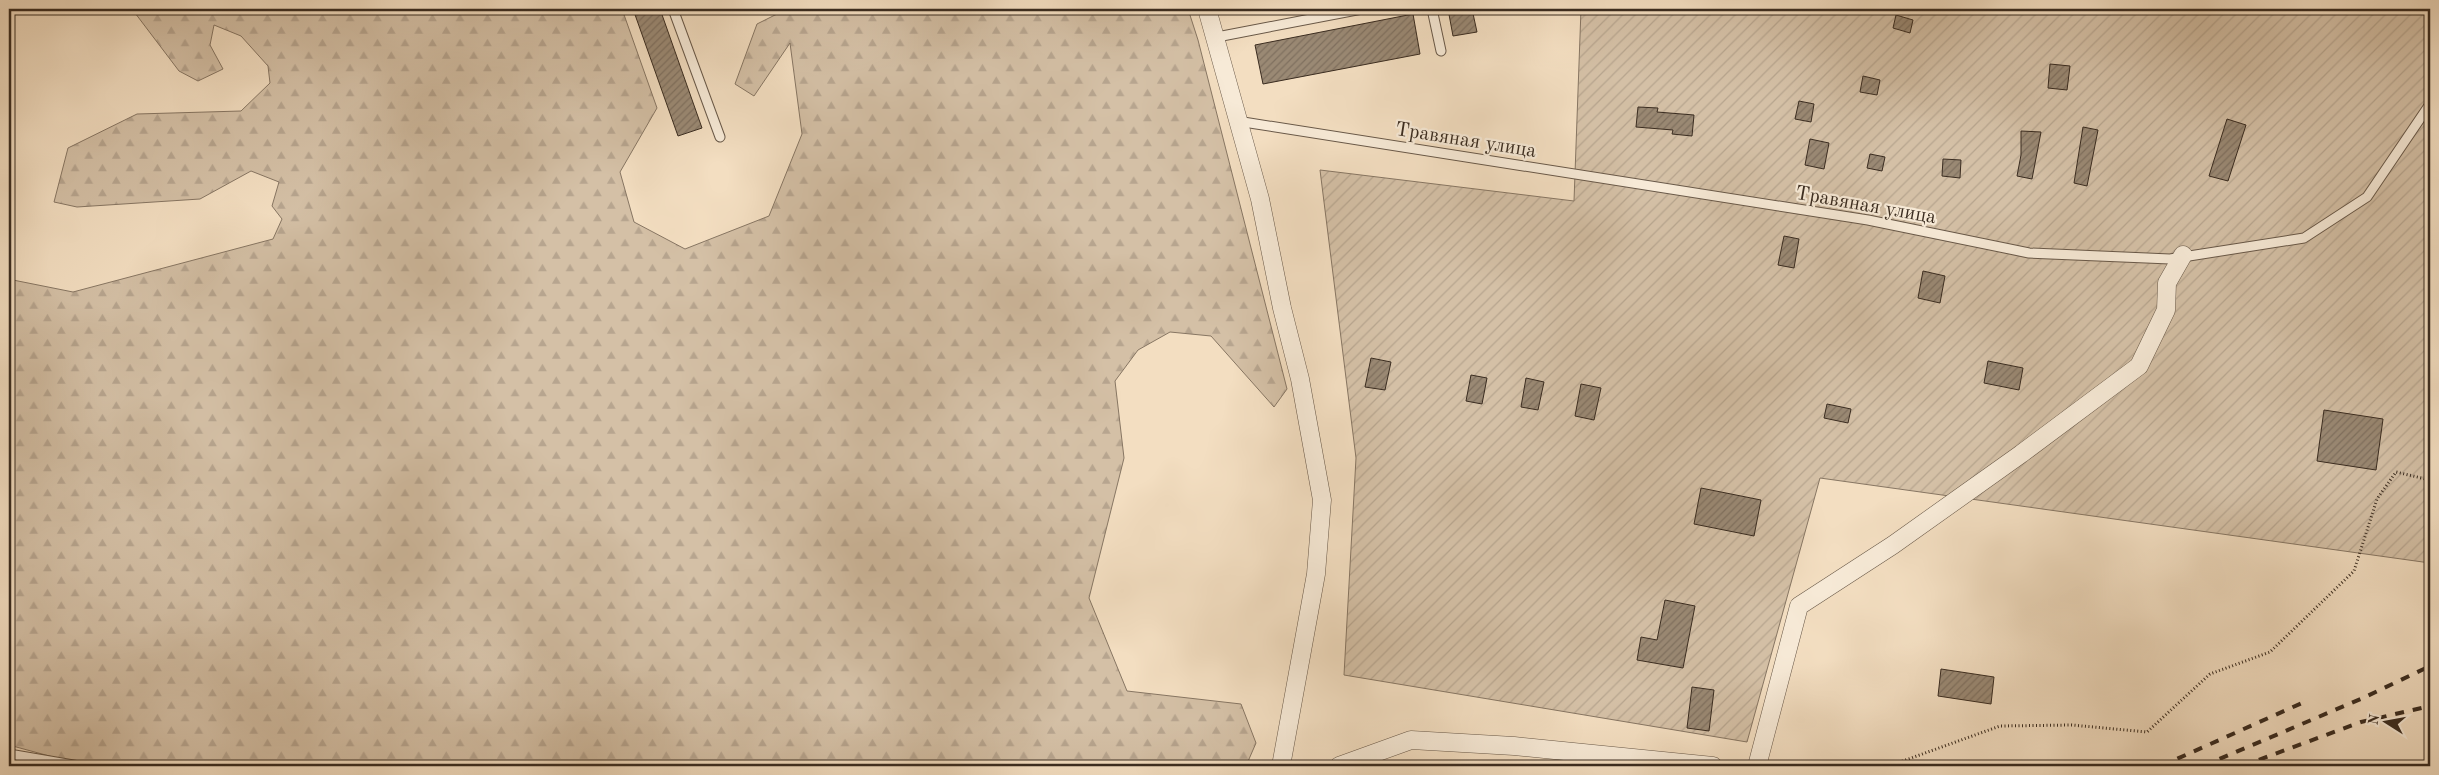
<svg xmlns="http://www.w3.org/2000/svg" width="2439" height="775" font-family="'Old Standard TT',serif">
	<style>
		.forest { fill: url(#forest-firs); stroke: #877663 }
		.garden { fill: url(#garden-furrows); stroke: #877663 }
		.building { fill: url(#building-hatch); stroke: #3a2c20 }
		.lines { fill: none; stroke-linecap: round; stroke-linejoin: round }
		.service-casing { stroke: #685848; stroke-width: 11 }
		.minor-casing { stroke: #685848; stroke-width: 19 }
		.path { stroke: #3a2c20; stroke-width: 3; stroke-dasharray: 1 2.5; stroke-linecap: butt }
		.service { stroke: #f7ead7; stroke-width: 9 }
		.minor { stroke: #f7ead7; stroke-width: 18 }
		.rail { stroke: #3a2c20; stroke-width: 4; stroke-dasharray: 9 9; stroke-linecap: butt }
		.labels { text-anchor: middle; stroke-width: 4.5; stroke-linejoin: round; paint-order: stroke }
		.street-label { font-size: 20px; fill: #3a2c20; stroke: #f7ead7 }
	</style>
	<defs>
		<pattern id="forest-firs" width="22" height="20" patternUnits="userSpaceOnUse" patternTransform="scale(1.25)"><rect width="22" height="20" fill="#d4c0a6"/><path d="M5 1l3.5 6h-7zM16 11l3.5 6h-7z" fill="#b7a58f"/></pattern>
		<pattern id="garden-furrows" width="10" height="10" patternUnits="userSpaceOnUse" patternTransform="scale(1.25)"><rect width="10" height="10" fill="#d4c0a6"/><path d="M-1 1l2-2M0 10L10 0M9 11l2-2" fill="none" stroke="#b7a58f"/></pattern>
		<pattern id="building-hatch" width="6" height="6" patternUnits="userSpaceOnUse" patternTransform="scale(1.25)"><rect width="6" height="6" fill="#9a8974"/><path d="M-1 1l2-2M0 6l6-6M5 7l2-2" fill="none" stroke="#7f705f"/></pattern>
	</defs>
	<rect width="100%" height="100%" fill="#f3dec1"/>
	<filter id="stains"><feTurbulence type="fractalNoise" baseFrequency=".004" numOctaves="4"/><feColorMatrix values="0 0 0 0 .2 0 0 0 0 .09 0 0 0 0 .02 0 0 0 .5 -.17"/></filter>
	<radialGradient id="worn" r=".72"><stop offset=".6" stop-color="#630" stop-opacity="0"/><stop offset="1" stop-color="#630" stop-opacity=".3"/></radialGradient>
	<path class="forest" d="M132,9h270l3,2 4,-2h213l35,99 -37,64 14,50 51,27 84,-33 33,-82 -12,-91 -36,53 -19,-12 22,-60 30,-15h401l10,31 89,349 -13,18 -63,-71 -41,-4 -32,18 -23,31 9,77 -35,140 38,93 114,13 15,39 -10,23h-1160l-77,-21v-447l4,-18 60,12 200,-53 9,-20 -10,-13 7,-24 -28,-11 -51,28 -123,8 -23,-5 14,-54 69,-34 104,-3 29,-28 -2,-17 -27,-30 -27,-11 -4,20 13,24 -25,12 -19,-10z"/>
	<path class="garden" d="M1581,9h849v554l-610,-85 -73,264 -403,-67 12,-217 -36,-288 254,31z"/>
	<path class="building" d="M633,9h27l42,119 -24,8z
		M1448,9h24l5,23 -24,4z
		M1413,14l7,40 -157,30 -8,-39z
		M1896,15l17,5 -3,13 -17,-5z
		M2050,64l20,2 -3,24 -19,-2z
		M1863,76l17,4 -3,15 -17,-3z
		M1799,101l15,3 -3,18 -16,-3z
		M1638,107l20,1 -1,4 37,3 -2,21 -20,-2 1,-4 -37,-3z
		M2227,119l19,6 -18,56 -19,-5z
		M2083,127l15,3 -11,56 -13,-3z
		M2021,131l20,1 -9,47 -15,-3 4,-21z
		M1810,139l19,4 -5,26 -19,-4z
		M1870,154l15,3 -3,14 -15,-3z
		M1943,159l18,1 -1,18 -18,-2z
		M1784,236l15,3 -5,29 -16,-3z
		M1923,271l22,5 -5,27 -22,-5z
		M1371,358l20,4 -6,28 -20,-3z
		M1988,361l35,7 -4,22 -35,-7z
		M1471,375l16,3 -5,26 -16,-3z
		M1526,378l18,4 -6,28 -17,-3z
		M1581,384l20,4 -7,32 -19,-4z
		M1827,404l24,5 -3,14 -24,-5z
		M2324,410l59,9 -7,51 -59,-9z
		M1701,488l60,12 -7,36 -60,-12z
		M1665,600l30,6 -12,62 -46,-8 4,-23 16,3z
		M1941,669l53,8 -3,27 -53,-8z
		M1692,687l22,3 -5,41 -22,-3z"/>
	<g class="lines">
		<g class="service-casing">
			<path id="service" d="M673,9l47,128
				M1432,9l9,42
				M1217,37l145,-28
				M1237,121l631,99 161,33 141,6 134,-21 63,-41 63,-93
				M9,754l70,12"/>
		</g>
		<g class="minor-casing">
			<path id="minor" d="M1207,9l53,190 22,109 18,71 22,121 -6,74 -35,192
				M1339,766l72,-26 103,6 199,20
				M1757,766l42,-160 94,-61 128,-91 118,-88 27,-56 1,-27 16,-28"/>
		</g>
		<path class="path" d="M1889,766l111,-40 72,-1 75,7 63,-58 60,-22 84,-81 23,-72 19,-27 34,8"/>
		<use href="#service" class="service"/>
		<use href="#minor" class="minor"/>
		<path class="rail" d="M2161,766l141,-63
			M2203,766l160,-68 67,-32
			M2242,766l119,-44 69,-16"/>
	</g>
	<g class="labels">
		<g class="street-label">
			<text transform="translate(1466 139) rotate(9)" y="7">Травяная улица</text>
			<text transform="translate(1866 204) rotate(10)" y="7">Травяная улица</text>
		</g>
	</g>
	<rect width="2439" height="775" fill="none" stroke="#f3dec1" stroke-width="30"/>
	<rect x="10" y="10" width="2419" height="755" fill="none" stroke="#3a2c20" stroke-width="2.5"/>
	<rect x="15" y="15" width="2409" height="745" fill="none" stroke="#3a2c20"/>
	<g transform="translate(2386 722) rotate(281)" stroke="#f7ead7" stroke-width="4" paint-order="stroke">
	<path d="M0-4L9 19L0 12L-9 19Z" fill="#3a2c20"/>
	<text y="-8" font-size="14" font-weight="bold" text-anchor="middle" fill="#3a2c20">N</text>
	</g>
	<rect width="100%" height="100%" filter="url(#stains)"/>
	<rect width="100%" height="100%" fill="url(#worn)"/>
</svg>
